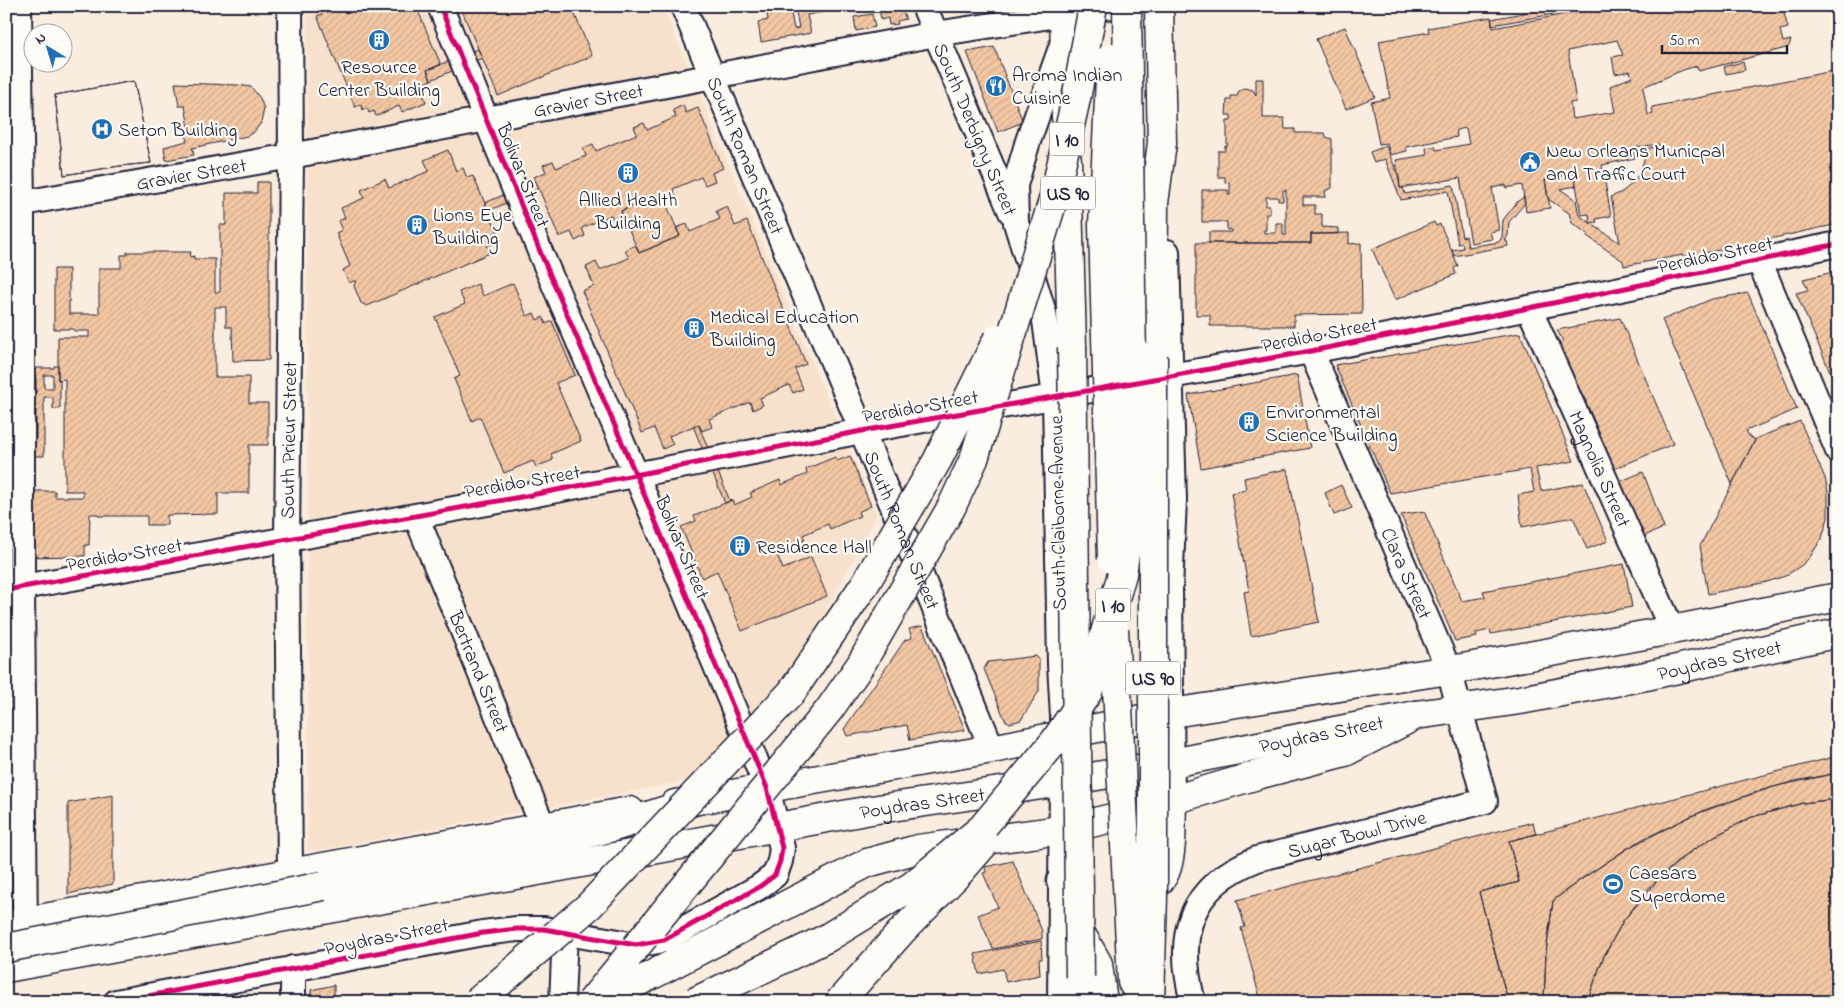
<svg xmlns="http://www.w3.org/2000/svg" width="1844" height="1008" font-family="'Indie Flower',sans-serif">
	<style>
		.built { fill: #f8e1cc }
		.building { fill: url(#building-hatch); stroke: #22223b; fill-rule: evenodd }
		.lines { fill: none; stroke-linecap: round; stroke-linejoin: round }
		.minor-casing { stroke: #22223b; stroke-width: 28 }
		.major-casing { stroke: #22223b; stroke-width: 31 }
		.highway-casing { stroke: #22223b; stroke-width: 31 }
		.minor { stroke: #fdfcf7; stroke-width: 24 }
		.major { stroke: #fdfcf7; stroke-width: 28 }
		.highway { stroke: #fdfcf7; stroke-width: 28 }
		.major-bridge-casing { stroke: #22223b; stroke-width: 31; stroke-linecap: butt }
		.highway-bridge-casing { stroke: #22223b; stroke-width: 31; stroke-linecap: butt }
		.major-bridge { stroke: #fdfcf7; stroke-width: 28 }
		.highway-bridge { stroke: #fdfcf7; stroke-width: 28 }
		.cycleway-casing { stroke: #fdfcf7; stroke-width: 8 }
		.cycleway { stroke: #d6006c; stroke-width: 5 }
		.labels { text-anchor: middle; stroke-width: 4.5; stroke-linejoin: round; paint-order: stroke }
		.shield { fill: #fdfcf7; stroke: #646373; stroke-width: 1 }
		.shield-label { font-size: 19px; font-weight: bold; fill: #22223b }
		.poi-label { font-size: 20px; fill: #22223b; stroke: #fdfcf7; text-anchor: start }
		.street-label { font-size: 20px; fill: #22223b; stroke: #fdfcf7 }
	</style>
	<defs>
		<pattern id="building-hatch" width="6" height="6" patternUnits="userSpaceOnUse" patternTransform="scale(1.25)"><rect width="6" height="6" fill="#f4c7a3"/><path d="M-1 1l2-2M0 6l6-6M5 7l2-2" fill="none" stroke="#d1ab8d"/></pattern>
	</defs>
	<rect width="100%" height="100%" fill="#faecde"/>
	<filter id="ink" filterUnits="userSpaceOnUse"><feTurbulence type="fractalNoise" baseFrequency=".02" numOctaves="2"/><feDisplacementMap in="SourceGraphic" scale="10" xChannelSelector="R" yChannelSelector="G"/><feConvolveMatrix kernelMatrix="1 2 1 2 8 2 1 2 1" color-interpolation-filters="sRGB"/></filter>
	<g filter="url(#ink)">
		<path class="built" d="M307,6h355l215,510 -138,255 -431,81z"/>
		<path class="building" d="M324,6h92l25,59 -14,5 4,10 -17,7 2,4 5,-2 5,13 -24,10 -3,-6 -23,10 -2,-5 -5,2 -2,-5 -4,2 -2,-5 -6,2 -38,-91 5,-2 -2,-5 4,-1z
			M460,6h121l-8,4 19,46 -94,40z
			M772,6h62l1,4 -28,5 4,18 -50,9 -3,-20 10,-2 -2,-13zM796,12l3,16 -5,1 -3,-16z
			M879,6h21l6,13 -9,2 1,3 -9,1 -1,-7 -7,2z
			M1561,6h23l1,5 -8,1v-2l-85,15 -1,-6z
			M1782,6l6,22 -8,2 3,12 8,-2 -2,6 -3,2 -87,23 -2,-5 -14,4 -40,17 5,28 5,-1 -1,-7 186,-37v154l-151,33 -4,-2 -59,11 -1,-5 -36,-25 1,-2 -16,-11 -3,-10 -21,-14 -3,-19 5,28 -24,4 -4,-27 -16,3v-3l-14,3 7,42 -9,2 2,7 -21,4 -11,-65 -60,10 -4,-28 31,-5 -1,-7 9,-2 1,4 33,-6 -3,-16 -10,2 1,7 -51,10 1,4 -17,4 -3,-12 -8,1 -8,-42 19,-4 -11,-57 50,-9 -1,-4 63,-11 2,11 115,-22zM1617,40l6,15 -11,2 3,17 15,-3 2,6 -22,9 5,26 -43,7 -2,-16 6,-1 -8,-51zM1659,144v2l-15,3v11l-4,12 -7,11 -11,9 -11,5 9,46 -30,-20 7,-1 -1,-3 15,-3 -9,-51 33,-7 -3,-10zM1574,172l7,43 8,-1 1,9 -11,-8 -3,-15 -16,-11 16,-3 -2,-14 -14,3 1,3 -16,2 16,-2 -1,-4z
			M872,14l3,13 -19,4 -2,-14z
			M1345,27l30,70 -29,12 -30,-70z
			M994,47l29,75 -25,10 -31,-80z
			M478,49l4,9 -51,22 -4,-10z
			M1743,62l2,8 -19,4 -2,-7 2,-1z
			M1256,79h7v39h21l1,11h10v4h30l1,4 6,2v49l-7,3 1,6h-23v8h12v9h7v13l16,1v6h-27v9h-102v-11h22v-3l-4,1v-8h-25v-32h26v5h2v-12l-5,-1v-5h-7v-26h7v-5l2,1v-26h4v-6h-5l1,-15h4v-4h6l2,-5 6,-3 8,2 3,5zM1283,190h3v45h-3v-12h-7v10h-12v-3h2v-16h4v-8h-4v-9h12v4h5z
			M134,81l17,82 -31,3 -56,9 -9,-80z
			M134,81l17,82 -31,3 -56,9 -9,-80z
			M175,83l63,2 13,2 9,11 4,11 -3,14 -7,9 -7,4 -55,12 2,7 -28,5 -2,-13 23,-6 -1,-7 4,-1 -5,-27h-6z
			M683,105l3,8 12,-5 25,60 -11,5 3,8 -10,4 -4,-8 -28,12 3,9 -10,4 -4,-8 -41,17 4,8 -10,4 -4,-8 -29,13 3,8 -10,5 -4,-9 -12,5 -25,-60 12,-5 -3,-7 10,-4 3,7 30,-12 -3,-8 10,-4 3,7 41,-17 -3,-7 10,-4 3,7 29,-13 -3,-7z
			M1386,146l13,31 1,11h3l2,6 48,-9 9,52 4,-1 2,11 31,-5 3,-5 1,-17 15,-19 6,-4 1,6 -16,19 -1,13 -3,6h2l1,5 -54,10 -2,-6 11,-2 -1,-5 -4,1 -10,-53 -47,9 -16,-41 -11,4 -4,-11z
			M448,150l8,21 7,-3 4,10 6,-2 28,64 -14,6 3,7 -123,53 -6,-3 -7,-17 2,-6 -7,3 -6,-13 7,-4 -14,-33 6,-3 -4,-9 7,-3 -4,-10 23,-10 -3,-8 24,-11 4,9 40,-17 -5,-11z
			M535,181l3,8 -50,22 -3,-8z
			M257,182h12v178l-36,1 -1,-34h-6v-20h-11v70h34v26h19v42h-19v48h-31v21l-51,1v10h-20v-9h-49v-2h-8l-1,31h-4v11l-60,1v-66h30v6h28v-6h-18v-112l-7,1v-43h31v-6h-15v-2h-20v-60h15v45h30v-46h22v-13h6v-3h64l-1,5 4,-1v3h21v33h5v-67h6v-32h31z
			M662,194l18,42 -41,17 -18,-42z
			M727,206l8,20 12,-5 59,143 -11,5 8,20 -10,4 -4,-8 -29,13 3,7 -10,5 -3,-8 -41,17 3,8 -10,4 -3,-7 -30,12 4,8 -10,5 -9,-21 -12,5 -60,-142 12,-5 -8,-19 10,-5 4,8 29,-12 -4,-8 11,-5 3,8 41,-17 -4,-8 11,-4 3,8 30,-13 -4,-8z
			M1434,222l2,4 4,-2 14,32 4,10 -4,2 2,6 -61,26 -23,-51z
			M1349,233v11l12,-1 1,71 -68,1v11h-84v-11h-14v-72h115v-9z
			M1838,271v119l-42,-97 12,-3 -5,-11z
			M513,283l14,33 7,-3 3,7 6,-3 3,7 6,-3 23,54 -19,8 25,58 -30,13 2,6 -17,7 -3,-6 -29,12 -24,-56 -8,4 -18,-42 6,-3 -25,-59 30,-13 -6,-12 19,-8 5,12z
			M1748,293l49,116 -51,22 3,5 6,4 -23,44 -70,-164 50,-21z
			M1620,318l53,126 -59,25 -30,-72 -5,2 -24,-55 8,-3 -6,-11z
			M1520,333l54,128 -38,7 5,23 42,-8 25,58 -21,8 -14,-32 -51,10 -4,-32 16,-3 -4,-23 -140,24 -55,-128z
			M54,366h4v14l2,-1v30h-7v-12h-9v59h-13v-15h5v-34l-6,1v-15h6v-18h-2v-7h20zM44,375h9v13h-9z
			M1297,375l13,73 -109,20 -13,-73z
			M1800,421l25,57 3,14v26l-6,20 -12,19 -8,8 -17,11 -18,6 -59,12 -8,-48 55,-106 2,-2z
			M698,424l32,77 -5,2 -32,-77z
			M850,456l21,50 -13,6 2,4 -30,13 -2,-5 -25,11 2,5 -29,12 7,17 28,-12 16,39 -85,35 -25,-60 -15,7 -21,-51 15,-6 -2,-5 38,-16 2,5 18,-8 -2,-4 30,-13 1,5 26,-11 -1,-5 29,-12 2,4z
			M1287,469l32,153 -68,14 -7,-44 5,-1 -18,-98 15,-3 -2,-12z
			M1643,472l21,56 -20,8 -25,-54z
			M1341,485l11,23 -18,7 -9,-22z
			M1424,511l38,90 23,-4 -2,-6 141,-27 8,43 -141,27 -1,-4 -14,3 1,4 -22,4 -54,-126z
			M6,621h2l-1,86h-1z
			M922,626l43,104 -55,10 -3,-15 -60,11 -3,-7 61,-89 7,-2 -3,-9z
			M1036,656l3,3v32l-18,29 -11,3 -5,-3 -21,-51 4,-7z
			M1838,756v17l-61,13 -70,23 -66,31 -60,39 -28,22 -7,51 -2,50h-36l-29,-110 40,-10 -10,-41z
			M1838,773v26l-35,4 -51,14 -37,19 -27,17 -31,28 -34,40 -20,37 -16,44h-43l2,-50 7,-51 13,-11 60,-41 65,-33 68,-25 36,-10z
			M113,795v89l-45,10v-91z
			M1834,799h4v203h-251l16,-44 20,-37 26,-33 31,-29 35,-23 37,-19 51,-14z
			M1533,822l3,12 -27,7 10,41 -40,10 29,110h-247l-20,-74 4,-1 -8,-27z
			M1013,861l29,70v8l-49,10 -15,-34 20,-8 -15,-34 3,-1 -1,-5z
			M1041,941l1,18h-3l1,16 -34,7 -3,-13 -24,5 -4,-20z
			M334,985v17h-23v-12z"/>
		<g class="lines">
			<g class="minor-casing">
				<g id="minor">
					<path d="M19,6l3,198v384l3,351"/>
					<path d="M290,6l1,150 -4,383 3,335"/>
					<path id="s1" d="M683,6l179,425 130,318"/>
					<path d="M924,6l87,206"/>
					<path id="s2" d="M6,206l285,-50 645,-122 177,-28"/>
					<path d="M1167,252l7,248 -4,89 2,212"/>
					<path d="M1759,260l79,191"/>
					<path id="s3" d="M1529,308l143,322"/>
					<path id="s4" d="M416,516l127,311"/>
					<path d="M6,590l520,-94 336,-65 449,-80 218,-43 309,-64"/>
					<path d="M116,1002l367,-69 34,-4h27l92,16 28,-5 95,-53 16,-12 5,-14 2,-13 -15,-60 -131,-313 -95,-221 -101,-248"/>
					<path d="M293,1002v-34"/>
					<path d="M562,1002l3,-69"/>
					<path d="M1060,1002l2,-220 2,-48 -4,-70 -5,-267 -11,-84 -28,-90 -1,-38 13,-44 34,-96"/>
					<path id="s5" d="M1193,1002c-18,-68 -4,-116 64,-143l228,-58 -36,-131 -138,-319"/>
				</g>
			</g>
			<g class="major-casing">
				<g id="major">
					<path d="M1064,6l2,111"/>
					<path d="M1067,160l5,187"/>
					<path d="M1153,355l1,-152 8,-60 -3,-137"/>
					<path d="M675,804l317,-55 180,-36 296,-46 204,-37 166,-33"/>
					<path d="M1061,881l11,37 26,46 5,38"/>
					<path d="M1143,898c9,-8 21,-19 24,-31 6,-21 4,-45 5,-66"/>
					<path d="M6,925l624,-114"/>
					<path id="s6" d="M6,968l865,-158 191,-28 110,-19 244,-48 104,-15 126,-24 192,-43"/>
					<path d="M1080,1002v-25"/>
				</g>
			</g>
			<g class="highway-casing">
				<path id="highway" d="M323,886l229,-43 65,-17 77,-25
					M652,975l215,-112 51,-14 143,-19 47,-11 153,-45 84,-22 71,-37"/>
			</g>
			<use href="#minor" class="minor"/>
			<use href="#major" class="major"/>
			<use href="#highway" class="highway"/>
			<g class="major-bridge-casing">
				<path id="major-bridge" d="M1072,347l8,630
					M1150,1002l3,-107v-540"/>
			</g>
			<g class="highway-bridge-casing">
				<path id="highway-bridge" d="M1111,57l-8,168 9,334
					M1114,629l18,353 12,20
					M6,948l317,-62
					M477,1002l112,-96 202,-213 74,-109 72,-123 61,-123
					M591,1002l238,-292 32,-46 90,-156 23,-49 80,-262 23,-103 16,-88
					M597,1002l55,-27
					M694,1002l133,-64 85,-52 70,-58 72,-86 34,-50 34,-118 9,-61 2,-80 -6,-427
					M839,1002l63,-71 56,-57 27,-31"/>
			</g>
			<use href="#major-bridge" class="major-bridge"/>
			<use href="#highway-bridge" class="highway-bridge"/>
			<g class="cycleway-casing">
				<path id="cycleway" d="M6,590l520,-94 336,-65 449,-80 218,-43 309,-64
					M116,1002l367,-69 34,-4h27l92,16 28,-5 95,-53 16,-12 5,-14 2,-13 -15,-60 -131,-313 -95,-221 -101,-248"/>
			</g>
			<use href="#cycleway" class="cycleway"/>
		</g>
	</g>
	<defs>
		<g id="building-disc" transform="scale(1.125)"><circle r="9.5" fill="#1f6fb2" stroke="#fdfcf7"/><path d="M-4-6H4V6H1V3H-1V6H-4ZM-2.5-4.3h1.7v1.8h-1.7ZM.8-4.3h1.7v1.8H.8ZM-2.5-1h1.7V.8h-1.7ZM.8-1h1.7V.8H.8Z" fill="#fff"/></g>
		<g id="restaurant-disc" transform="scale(1.125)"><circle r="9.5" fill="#1f6fb2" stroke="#fdfcf7"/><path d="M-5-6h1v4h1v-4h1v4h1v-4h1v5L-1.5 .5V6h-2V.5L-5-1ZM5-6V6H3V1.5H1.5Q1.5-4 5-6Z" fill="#fff"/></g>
		<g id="hospital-disc" transform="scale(1.125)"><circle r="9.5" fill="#1f6fb2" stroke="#fdfcf7"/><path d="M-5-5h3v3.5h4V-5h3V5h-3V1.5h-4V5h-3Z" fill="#fff"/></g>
		<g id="civic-disc" transform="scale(1.125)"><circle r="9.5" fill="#1f6fb2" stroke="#fdfcf7"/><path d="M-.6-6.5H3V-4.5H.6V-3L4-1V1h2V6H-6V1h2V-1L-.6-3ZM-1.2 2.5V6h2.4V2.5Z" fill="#fff"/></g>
		<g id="stadium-disc" transform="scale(1.125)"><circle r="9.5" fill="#1f6fb2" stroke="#fdfcf7"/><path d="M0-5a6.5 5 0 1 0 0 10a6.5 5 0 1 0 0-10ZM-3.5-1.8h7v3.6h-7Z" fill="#fff"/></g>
	</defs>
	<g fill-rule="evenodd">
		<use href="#building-disc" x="379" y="40"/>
		<use href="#restaurant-disc" x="996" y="86"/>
		<use href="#hospital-disc" x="102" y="129"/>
		<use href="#civic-disc" x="1530" y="162"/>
		<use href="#building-disc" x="628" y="173"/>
		<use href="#building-disc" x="417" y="225"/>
		<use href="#building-disc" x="694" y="328"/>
		<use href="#building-disc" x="1249" y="422"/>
		<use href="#building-disc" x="740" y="546"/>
		<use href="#stadium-disc" x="1613" y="884"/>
	</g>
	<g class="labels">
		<g class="shield">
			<rect x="1049.5" y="122.5" width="35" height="33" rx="4"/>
			<rect x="1040.5" y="176.5" width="55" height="33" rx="4"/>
			<rect x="1095.5" y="588.5" width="35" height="33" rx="4"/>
			<rect x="1125.5" y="661.5" width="55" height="33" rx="4"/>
		</g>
		<g class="shield-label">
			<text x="1067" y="146">I 10</text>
			<text x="1068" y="200">US 90</text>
			<text x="1113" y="612">I 10</text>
			<text x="1153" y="685">US 90</text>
		</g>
		<g class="poi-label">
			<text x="379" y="73" text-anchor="middle">Resource<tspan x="379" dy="23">Center Building</tspan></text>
			<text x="1012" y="81">Aroma Indian<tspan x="1012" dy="23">Cuisine</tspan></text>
			<text x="118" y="136">Seton Building</text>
			<text x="1546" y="157">New Orleans Municpal<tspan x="1546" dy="23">and Traffic Court</tspan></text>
			<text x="628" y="206" text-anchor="middle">Allied Health<tspan x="628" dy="23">Building</tspan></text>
			<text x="433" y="221">Lions Eye<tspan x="433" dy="23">Building</tspan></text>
			<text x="710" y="323">Medical Education<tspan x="710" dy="23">Building</tspan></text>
			<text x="1265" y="418">Environmental<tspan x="1265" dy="23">Science Building</tspan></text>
			<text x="756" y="553">Residence Hall</text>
			<text x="1629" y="879">Caesars<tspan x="1629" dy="23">Superdome</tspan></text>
		</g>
		<g class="street-label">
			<text dy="7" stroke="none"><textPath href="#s2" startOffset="592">Gravier Street</textPath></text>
			<text transform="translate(976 129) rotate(67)" y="7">South Derbigny Street</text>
			<text dy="7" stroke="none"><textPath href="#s1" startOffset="162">South Roman Street</textPath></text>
			<text dy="7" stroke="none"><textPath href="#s2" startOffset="188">Gravier Street</textPath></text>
			<text transform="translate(524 175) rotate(68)" y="7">Bolivar Street</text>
			<text transform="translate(1715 254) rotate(-12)" y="7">Perdido Street</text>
			<text transform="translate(1319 334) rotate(-11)" y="7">Perdido Street</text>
			<text transform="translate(920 406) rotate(-10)" y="7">Perdido Street</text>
			<text transform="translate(288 440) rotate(-89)" y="7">South Prieur Street</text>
			<text dy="7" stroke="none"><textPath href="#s3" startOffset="176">Magnolia Street</textPath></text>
			<text transform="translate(522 481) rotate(-10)" y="7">Perdido Street</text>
			<text transform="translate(1057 513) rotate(-91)" y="7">South Claiborne Avenue</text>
			<text dy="7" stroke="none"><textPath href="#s1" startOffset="568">South Roman Street</textPath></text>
			<text transform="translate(683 547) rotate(67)" y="7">Bolivar Street</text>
			<text transform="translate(124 554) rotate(-10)" y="7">Perdido Street</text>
			<text transform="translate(1407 573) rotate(66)" y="7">Clara Street</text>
			<text dy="7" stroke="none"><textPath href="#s6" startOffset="1741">Poydras Street</textPath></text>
			<text dy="7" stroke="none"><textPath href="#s4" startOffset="168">Bertrand Street</textPath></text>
			<text dy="7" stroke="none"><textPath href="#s6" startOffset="1336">Poydras Street</textPath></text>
			<text dy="7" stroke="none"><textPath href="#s6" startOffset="931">Poydras Street</textPath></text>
			<text dy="7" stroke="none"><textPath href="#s5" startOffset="279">Sugar Bowl Drive</textPath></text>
			<text transform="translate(386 936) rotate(-11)" y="7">Poydras Street</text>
		</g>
	</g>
	<rect width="1844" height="1008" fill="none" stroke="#fdfcf7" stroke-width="25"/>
	<rect x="12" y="12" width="1819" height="983" fill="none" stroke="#22223b" stroke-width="2" filter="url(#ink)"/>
	<g transform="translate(48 48) rotate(322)"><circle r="24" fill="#fdfcf7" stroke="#a5a5ac"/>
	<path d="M0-4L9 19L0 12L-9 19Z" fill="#1f6fb2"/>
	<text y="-8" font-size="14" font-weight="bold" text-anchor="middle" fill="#22223b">N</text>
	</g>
	<path d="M1662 45v8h125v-8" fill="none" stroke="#22223b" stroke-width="2.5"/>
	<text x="1669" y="45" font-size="15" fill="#22223b" stroke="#fdfcf7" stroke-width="4" paint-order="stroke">50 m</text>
</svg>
